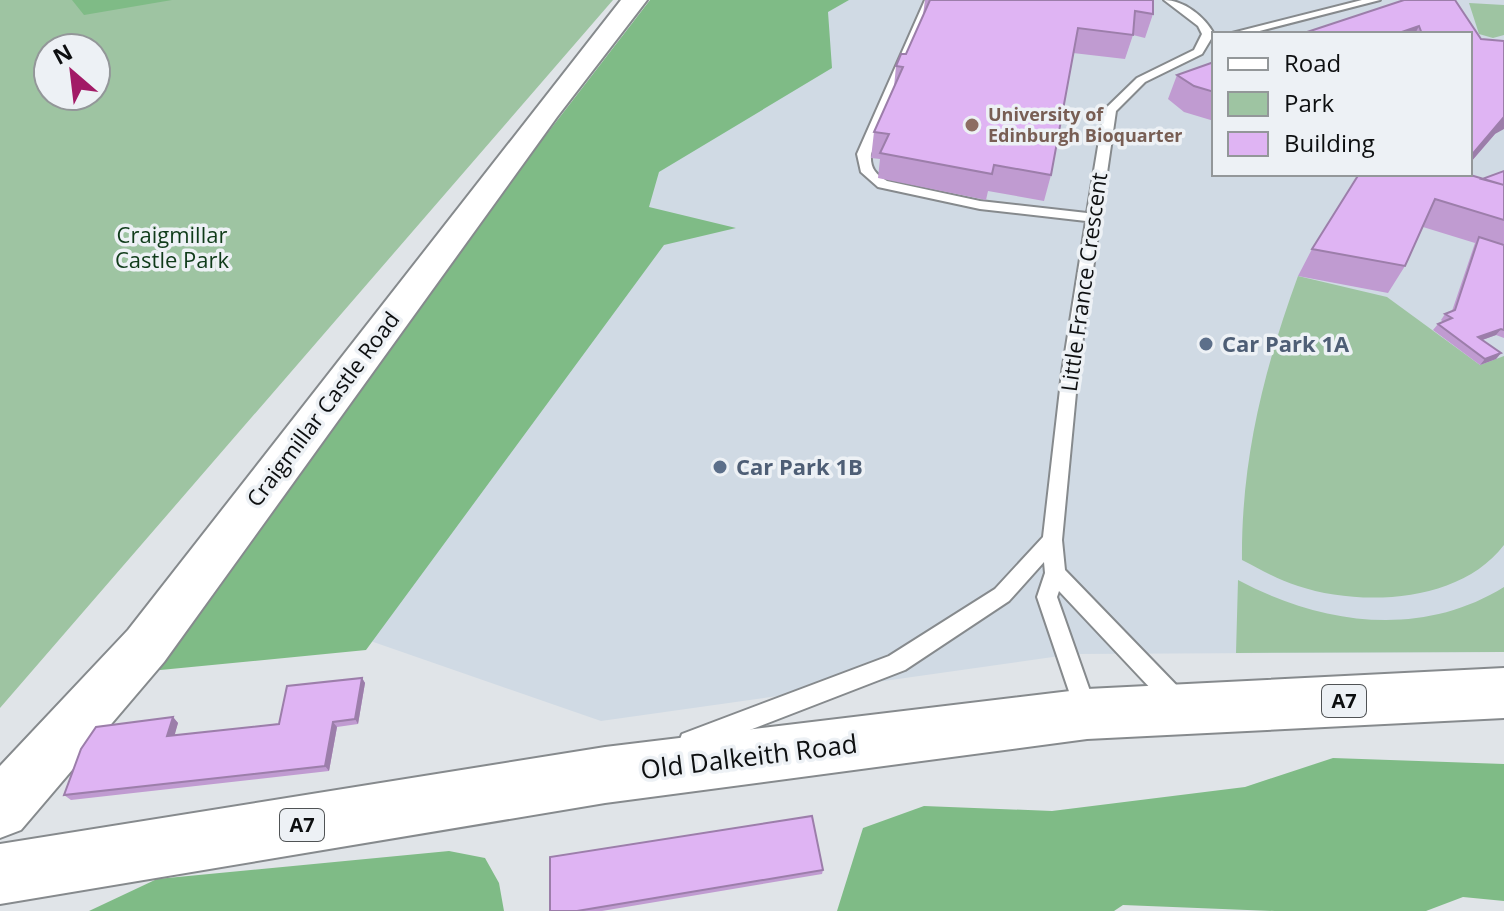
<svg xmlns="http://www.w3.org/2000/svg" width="1504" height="911" font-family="'Open Sans',sans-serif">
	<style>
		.built { fill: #d0dae4; fill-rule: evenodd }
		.green { fill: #9ec4a2; fill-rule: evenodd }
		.forest { fill: #7fbb86 }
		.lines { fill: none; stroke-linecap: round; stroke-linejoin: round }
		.lane-casing { stroke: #868a8d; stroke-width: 4 }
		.secondary-casing { stroke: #868a8d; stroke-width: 4 }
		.primary-casing { stroke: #868a8d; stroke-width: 4 }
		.lane { fill: #fff; fill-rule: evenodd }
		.secondary { fill: #fff; fill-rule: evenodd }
		.primary { fill: #fff; fill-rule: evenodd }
		.wall { fill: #c09bd1 }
		.shaded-wall { fill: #9c7eaa }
		.building { fill: #dfb4f3; stroke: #9c7eaa; stroke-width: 2 }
		.education-dot { fill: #8d6e63; stroke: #edf1f5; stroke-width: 3 }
		.service-dot { fill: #5c6f8a; stroke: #edf1f5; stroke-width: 3 }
		.labels { text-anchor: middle; stroke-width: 7; stroke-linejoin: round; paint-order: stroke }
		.far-education-label { font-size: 18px; font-weight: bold; fill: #785e54; stroke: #edf1f5; text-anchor: start }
		.shield { fill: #edf1f5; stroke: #505355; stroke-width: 2 }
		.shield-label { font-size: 20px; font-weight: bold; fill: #0d0f10 }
		.park-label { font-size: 22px; fill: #0f3b19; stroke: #edf1f5 }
		.street-label { font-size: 22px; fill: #0d0f10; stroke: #edf1f5 }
		.service-label { font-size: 22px; font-weight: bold; fill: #4e5e75; stroke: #edf1f5; text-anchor: start }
		.near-street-label { font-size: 26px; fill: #0d0f10; stroke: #edf1f5 }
	</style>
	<rect width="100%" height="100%" fill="#e0e4e8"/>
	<path class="built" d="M831,0h673v652l-430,2 -473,67 -386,-134zM1214,34h256v140h-256z"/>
	<path class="green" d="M0,0h613l-613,708zM48,48h48v48h-48z
		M1469,3l35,2v30l-11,3 -14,-4z
		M1298,276l89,21 93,68 24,-9v189c-44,58 -143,62 -206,41 -20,-6 -38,-17 -56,-26 -1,-100 22,-191 56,-284z
		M1238,580c83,44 182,59 266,7v65l-268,1z"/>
	<path class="forest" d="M72,0h100l-88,15z
		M650,0h199l-21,12 4,56 -173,104 -10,35 87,21 -72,17 -298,405 -216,21 197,-278z
		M1333,758l171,6v137l-41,-4 -37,14h-151l-152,-6 -9,6h-277l26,-83 61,-22 128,5 193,-24z
		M449,851l36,7 14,25 5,28h-415l68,-32z"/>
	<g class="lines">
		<g class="lane-casing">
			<path id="lane" d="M925,0h10l-64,154c-1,14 4,20 16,27l93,20 107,12 17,-103 33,-32 57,-28 8,-16 -4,-8 -34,-26c20,0 41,17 50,34l-12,20 -57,28 -29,29 -38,261 -16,168 3,30 120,124 3,7 -3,7 -8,3 -8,-3 -110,-117 -2,6 40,114 -3,7 -8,3 -8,-3 -41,-121 8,-24 -1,-11 -35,39 -104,69 -215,83 -8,-3 -3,-8 3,-8 207,-78 106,-67 48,-52 19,-165 24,-151 -106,-12 -102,-22 -17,-15 -4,-18z
				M1362,0h18l-132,34h-20z"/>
		</g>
		<g class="secondary-casing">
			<path id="secondary" d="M621,0h26l-90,117 -393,545 -143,168 -21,8v-72l128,-136z"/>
		</g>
		<g class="primary-casing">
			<path id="primary" d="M1504,668v50l-417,21 -482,64 -605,101v-60l605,-97 482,-58z"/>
		</g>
		<use href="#lane" class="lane"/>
		<use href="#secondary" class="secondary"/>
		<use href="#primary" class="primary"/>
	</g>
	<path class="wall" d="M925,0h228v14l-8,24 -12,-3 -8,24 -52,-6 -22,122 -7,26 -56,-10 -2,9 -108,-22 2,-19 -9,-1 3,-26 20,-45 2,-21 10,-12 17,-39z
		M1404,0l77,39 14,95 -25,29v-129h-169z
		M1214,62v59l-30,-9 -16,-13 9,-24z
		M1504,171v167l-8,-3 -14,5 19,13 -5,6 -16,6 -47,-35 5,-6 5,-2 -2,-2 4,-6 7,-3 23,-68 -52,-16 -18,39 -17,27 -90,-17 14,-27 170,-70z
		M362,678l3,5 -7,41 -21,3 -8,44 -258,29 -7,-5 109,-78 5,6 -4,12 105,-11z
		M823,870l-1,4 -220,37h-52z"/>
	<path class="shaded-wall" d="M1419,26l-4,8h-19z
		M1504,117v12l-9,5 -25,29v-6z
		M1501,329l-5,6 -22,8 4,-6z
		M1501,353l-5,6 -16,6 5,-6z
		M362,678l3,5 -7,41 -3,-5z
		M173,717l5,6 -5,18 -6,-5z
		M333,722l4,5 -8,44 -4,-5z"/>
	<path class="building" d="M930,0h223v14l-18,-3 -2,24 -55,-7 -27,147 -57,-10 -2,9 -112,-21 9,-19 -15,-2 29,-65 -7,-1 5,-12h5z
		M1404,0h51l26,39 23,2v76l-34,40v-123h-48l-3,-8 -23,8h-95z
		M1214,62v30l-20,-6 -17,-11z
		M1504,171v14l-22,-6z
		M1359,174h108l37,11v35l-69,-21 -30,67 -93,-17z
		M1479,237l25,8v85l-3,-1 -23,8 23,16 -16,6 -47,-35 14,-6 -7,-4 10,-4z
		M362,678l-7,41 -22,3 -8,44 -261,29 17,-46 15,-22 77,-10 -6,19 112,-12 8,-38z
		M812,816l11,54 -246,41h-27v-54z"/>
	<circle class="education-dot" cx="972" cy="125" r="8"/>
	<g class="service-dot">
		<circle cx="1206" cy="344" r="8"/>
		<circle cx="720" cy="467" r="8"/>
	</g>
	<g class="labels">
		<g class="far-education-label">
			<text x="988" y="121">University of<tspan x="988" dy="21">Edinburgh Bioquarter</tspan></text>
		</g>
		<g class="shield">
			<rect x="1322" y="685" width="44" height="32" rx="6"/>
			<rect x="280" y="809" width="44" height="32" rx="6"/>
		</g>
		<g class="shield-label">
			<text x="1344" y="708">A7</text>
			<text x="302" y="832">A7</text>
		</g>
		<g class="park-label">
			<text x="172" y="243">Craigmillar<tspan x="172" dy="25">Castle Park</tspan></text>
		</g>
		<g class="street-label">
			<text transform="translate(1084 282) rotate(-82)" y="8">Little France Crescent</text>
			<text transform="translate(323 409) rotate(-53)" y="8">Craigmillar Castle Road</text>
		</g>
		<g class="service-label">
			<text x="1222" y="352">Car Park 1A</text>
			<text x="736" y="475">Car Park 1B</text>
		</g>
		<g class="near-street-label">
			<text transform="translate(749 757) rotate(-7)" y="9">Old Dalkeith Road</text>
		</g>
	</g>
	<rect x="1212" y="32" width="260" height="144" fill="#edf1f5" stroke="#939799" stroke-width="2"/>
	<rect x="1228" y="58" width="40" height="12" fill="#ffffff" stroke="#939799" stroke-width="2"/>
	<text x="1284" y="72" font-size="24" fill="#0d0f10">Road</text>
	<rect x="1228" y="92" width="40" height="24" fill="#9ec4a2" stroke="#939799" stroke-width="2"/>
	<text x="1284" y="112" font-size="24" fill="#0d0f10">Park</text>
	<rect x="1228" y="132" width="40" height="24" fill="#dfb4f3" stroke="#939799" stroke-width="2"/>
	<text x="1284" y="152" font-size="24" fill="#0d0f10">Building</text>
	<g transform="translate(72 72) rotate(332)"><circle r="38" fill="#edf1f5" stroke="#939799" stroke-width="2"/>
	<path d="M0-6L14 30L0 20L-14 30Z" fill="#a21a66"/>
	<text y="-12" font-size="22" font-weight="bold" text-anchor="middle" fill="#0d0f10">N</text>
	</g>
</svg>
